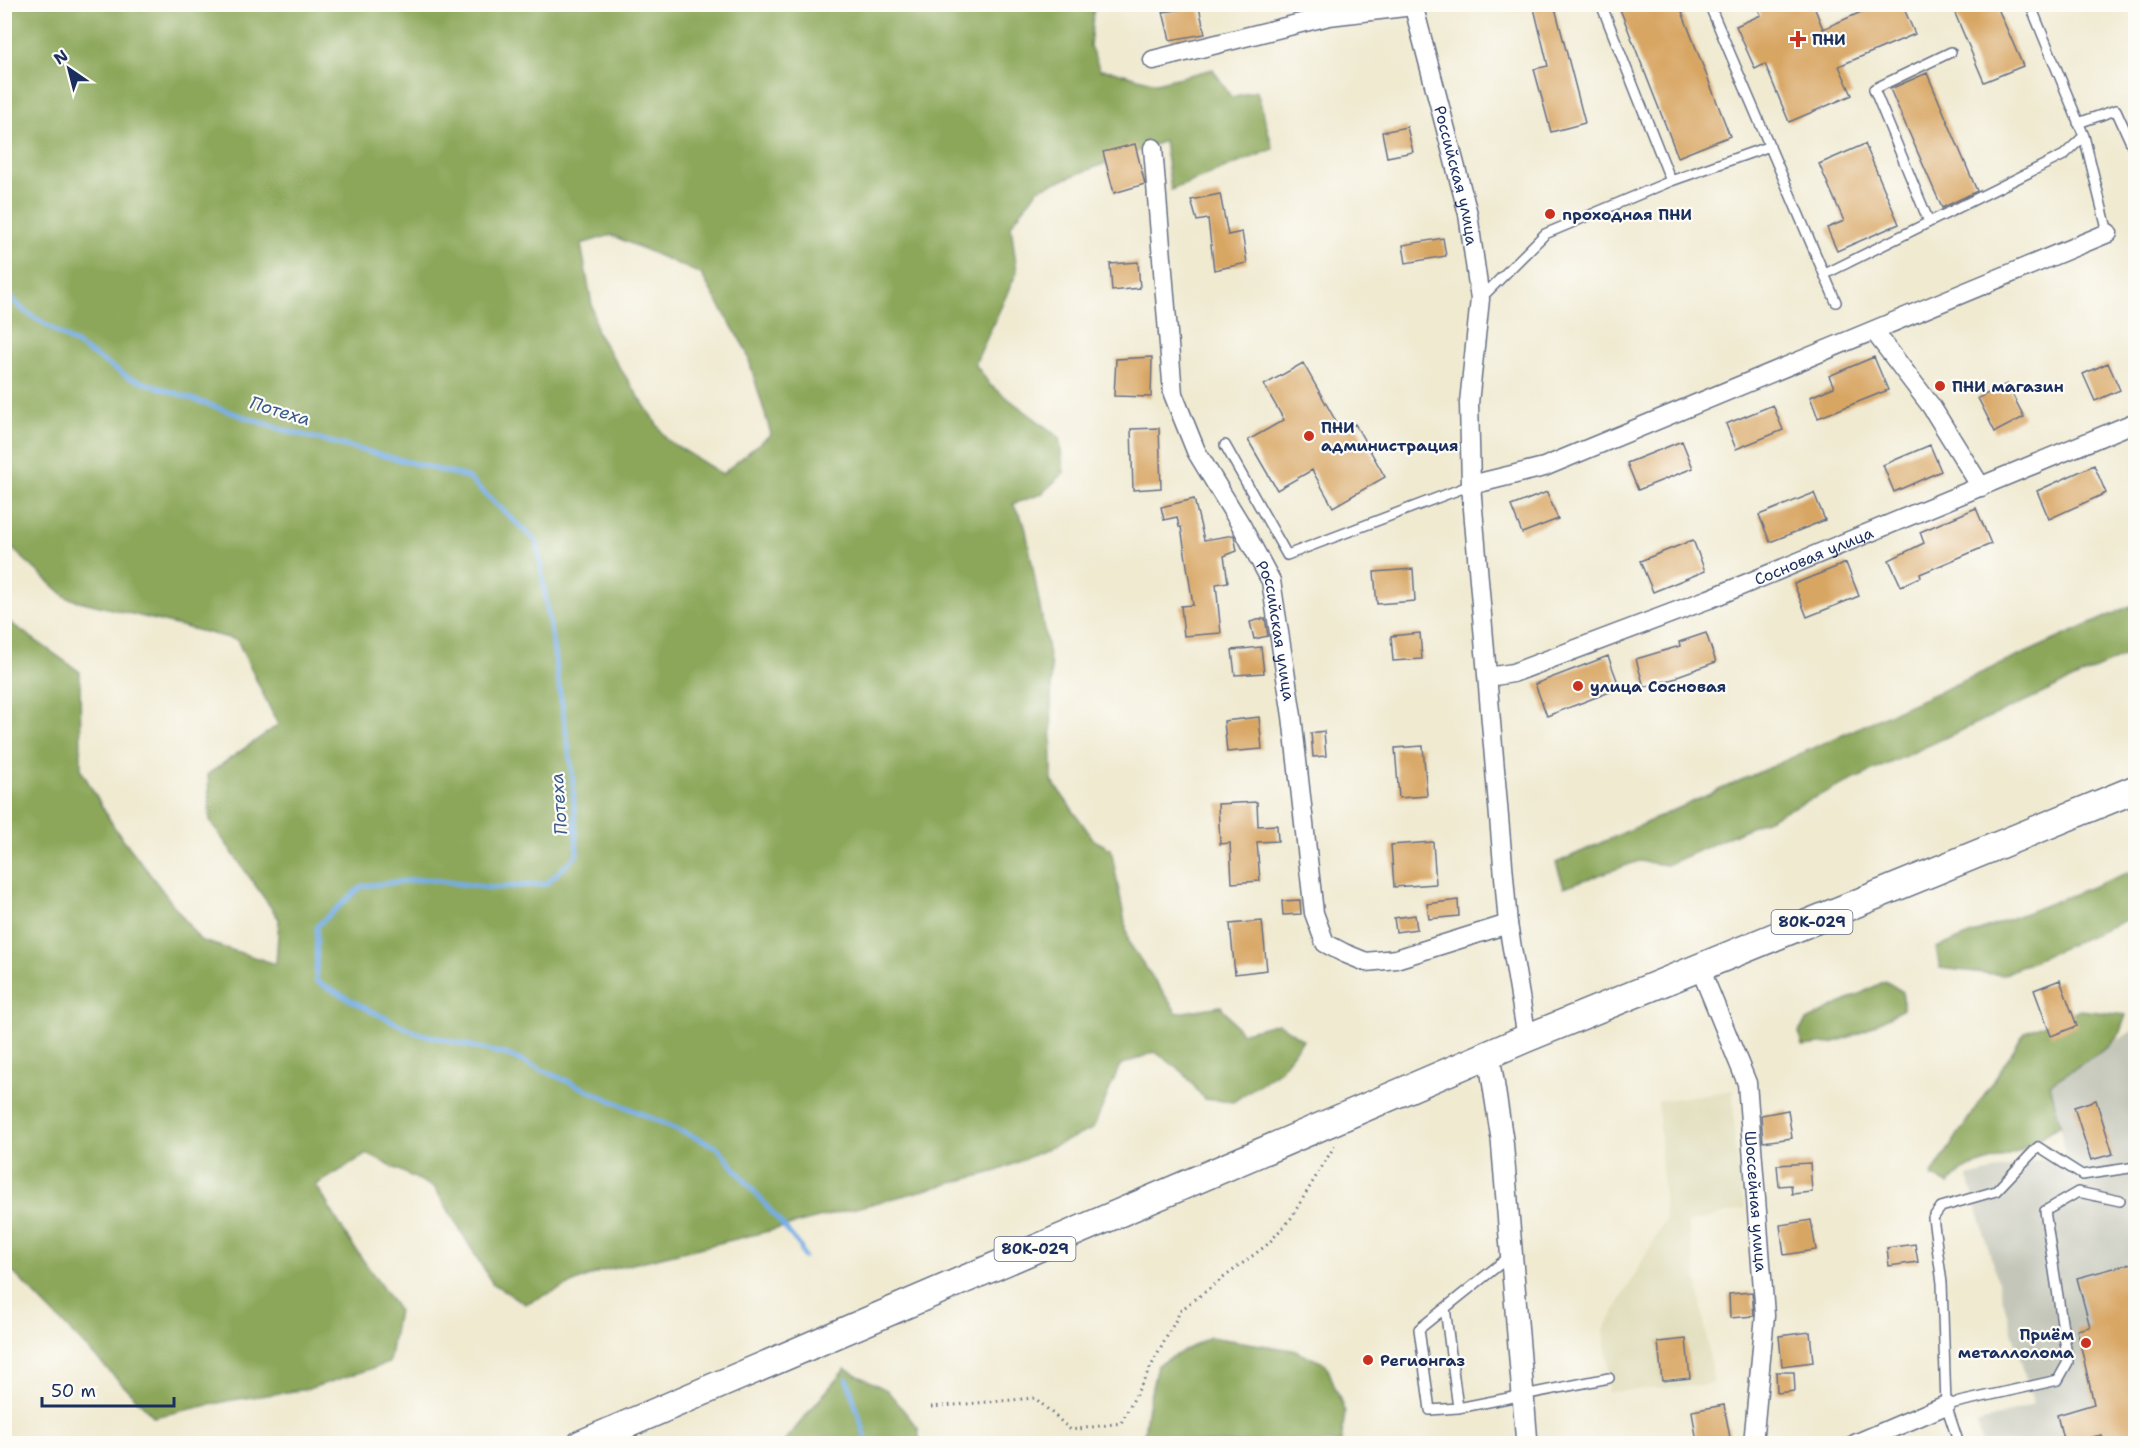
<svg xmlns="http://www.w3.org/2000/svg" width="2140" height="1448" font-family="'Shantell Sans',sans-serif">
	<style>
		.built { fill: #e0ddbb }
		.industrial { fill: #c4c6b9 }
		.forest { fill: #8ca75a; stroke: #546b5c; stroke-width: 1.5; fill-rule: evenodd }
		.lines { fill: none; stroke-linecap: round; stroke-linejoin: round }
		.stream { stroke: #75ade5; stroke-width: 5 }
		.building { fill: #d8a664 }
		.service-casing { stroke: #667086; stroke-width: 12 }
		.minor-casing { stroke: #667086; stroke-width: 21 }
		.tertiary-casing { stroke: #667086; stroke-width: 24 }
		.primary-casing { stroke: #667086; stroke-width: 30 }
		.path { stroke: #667086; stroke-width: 3; stroke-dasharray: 1.5 4.5; stroke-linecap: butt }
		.service { stroke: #fff; stroke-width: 9 }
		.minor { stroke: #fff; stroke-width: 18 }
		.tertiary { stroke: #fff; stroke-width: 21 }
		.primary { stroke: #fff; stroke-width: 27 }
		.poi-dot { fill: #c8321e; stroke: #fdfcf7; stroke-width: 2 }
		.labels { text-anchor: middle; stroke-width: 4.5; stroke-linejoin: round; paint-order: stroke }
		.shield { fill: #fdfcf7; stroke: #5f6c8c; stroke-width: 1.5 }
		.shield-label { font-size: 15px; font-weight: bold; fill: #1b2f5e }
		.poi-label { font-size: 16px; font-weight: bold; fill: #1b2f5e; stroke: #fdfcf7; text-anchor: start }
		.street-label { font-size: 16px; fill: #1b2f5e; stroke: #fdfcf7 }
		.water-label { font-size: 18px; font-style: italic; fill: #3a5b8d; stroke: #fdfcf7 }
	</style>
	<rect width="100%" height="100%" fill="#fdfcf7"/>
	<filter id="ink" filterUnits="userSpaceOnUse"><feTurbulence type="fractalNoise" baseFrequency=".0167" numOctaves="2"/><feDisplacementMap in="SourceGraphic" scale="12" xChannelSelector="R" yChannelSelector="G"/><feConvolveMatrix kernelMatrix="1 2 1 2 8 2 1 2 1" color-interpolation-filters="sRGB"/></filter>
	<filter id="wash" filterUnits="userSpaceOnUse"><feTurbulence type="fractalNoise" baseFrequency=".008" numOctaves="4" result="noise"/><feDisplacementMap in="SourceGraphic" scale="24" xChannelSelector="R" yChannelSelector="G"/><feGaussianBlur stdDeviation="1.35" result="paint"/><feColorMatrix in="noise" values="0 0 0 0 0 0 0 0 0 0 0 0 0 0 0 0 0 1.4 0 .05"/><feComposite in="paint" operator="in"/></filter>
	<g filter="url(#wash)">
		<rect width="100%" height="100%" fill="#f0ead1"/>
		<path class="built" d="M1733,1090l2,54 10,64 -57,16 26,160 -107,8 2,-14 -5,-48 61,-110 -7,-119z"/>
		<path class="industrial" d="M2135,1029v414h-154l-4,-19 56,-20 -65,-227 98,-23 -16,-69z"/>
		<path class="forest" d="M5,5h1089l-4,41 10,24 13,1 43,12 57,-14 18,28 26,-6 16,58 -102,41 -7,-49 -126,48 -27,36 6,47 -42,92 15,21 69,52 5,36 -23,21 -28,10 12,21 26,142 1,114 42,59 17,9 18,94 48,70 44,-7 20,27 37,-10 25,17 -23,30 -47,32 -29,-3 -21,-27 -28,-20 -35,13 -27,64 -96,42 -232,61 -166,40 -74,32 -33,-21 -57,-95 -68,-34 -51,31 33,55 49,70 -9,53 -81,26 -76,11 -78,17 -149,-153v-645l75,53 1,98 33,57 86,113 76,24 3,-45 -69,-98 -2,-47 70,-49 -41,-85 -170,-42 -62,-56zM611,235l90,39 45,76 25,84 -49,40 -55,-34 -70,-107 -16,-89z
			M2135,604v47l-468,214 -28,-4 -75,26 -8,-24z
			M2135,870v46l-133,59 -62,-7 -4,-20z
			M1885,981l18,11v17l-45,25 -26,9 -30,3 -3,-14 7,-11z
			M2080,1010l46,5 -8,22 -10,10 -58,37 10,41 -40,26 -57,19 -15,14 -17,-8 94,-144z
			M1210,1337l83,13 33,14 19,48 -4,31h-198l4,-32 10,-46z
			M845,1369l42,21 31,38 2,15h-137z"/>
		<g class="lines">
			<path class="stream" d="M4,290l19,20 105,67 155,53 184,47 70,65 35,229 5,84 -31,29 -55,4 -67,-9 -62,7 -45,40 -1,55 53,29 48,23 91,22 209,92 83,99 4,11
				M847,1379l21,65"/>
		</g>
		<g id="blocks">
			<path class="building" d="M1533,4h21l31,119 -34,9 -17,-63 14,-3z
				M1618,4h61l51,132 -52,21z
				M1756,4h57l10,25 56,-25h23l13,30 -76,32 13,29 -63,27 -24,-58 -10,5 -19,-43 25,-11z
				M1951,4h45l27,62 -39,16z
				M1199,7l6,27 -35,6 -7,-28z
				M1927,73l50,118 -35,17 -52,-119z
				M1407,127l6,25 -26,5 -5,-25z
				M1135,144l10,40 -31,9 -11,-41z
				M1865,144l34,80 -62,27 -10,-23 17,-7 -25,-57z
				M1220,194l8,41 14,-3 5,31 -33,7 -6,-51 -11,2 -6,-21z
				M1443,238l3,18 -40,7 -3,-18z
				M1138,262l2,26 -28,3 -2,-27z
				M1152,357l-1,40 -37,-1 2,-37z
				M1874,357l14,33 -70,28 -8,-21 24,-10 -5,-11z
				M1303,363l39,69 13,-8 30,53 -52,30 -21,-37 -35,20 -29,-50 36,-20 -20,-35z
				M2108,363l12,27 -25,11 -12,-27z
				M2007,384l17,33 -29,15 -17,-34z
				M1773,405l10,25 -47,19 -10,-25z
				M1159,428l2,60 -28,2 -2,-61z
				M1682,441l11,27 -55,22 -11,-27z
				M1930,445l11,26 -47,21 -11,-27z
				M2094,465l12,28 -57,26 -12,-28z
				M1547,492l11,27 -36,14 -11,-27z
				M1814,493l11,27 -55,22 -11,-27z
				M1194,499l10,41 30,-5 3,16 -13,5 4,26 -12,2 5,49 -37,3 -3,-30 12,-1 -12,-78h-2l-2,-10 -13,3 -3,-13z
				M1976,508l15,36 -71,30 1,3 -20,9 -12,-26 35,-17 -4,-11z
				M1693,540l12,31 -52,21 -13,-31z
				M1846,563l13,33 -52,21 -13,-33z
				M1413,569l2,32 -38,3 -3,-32z
				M1265,618l3,18 -14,3 -4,-17z
				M1420,633l2,26 -29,2 -2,-25z
				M1706,633l10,29 -39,14v2l-33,9 -8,-28 44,-13 -1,-4z
				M1261,647l3,26 -29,2 -3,-25z
				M1608,656l12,32 -73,28 -12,-32z
				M1259,717l3,32 -35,3 -3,-31z
				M1324,731l2,25 -13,1 -2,-24z
				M1423,746l4,50 -28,2 -4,-50z
				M1257,802l1,24 19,-1 1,16 -21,1 3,39 -28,2 -2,-40 -10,1 -2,-40z
				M1433,842l3,42 -42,3 -3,-42z
				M1300,900l1,14 -18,1 -1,-14z
				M1458,900l1,16 -30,3 -2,-15z
				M1415,915l2,14 -21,3 -2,-14z
				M1262,921l5,49 -32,4 -5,-50z
				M2060,980l17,46 -26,10 -17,-46z
				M2096,1100l17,54 -22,6 -17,-53z
				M1788,1110l4,28 -29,4 -2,-27z
				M1810,1163l2,29 -20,2 -1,-9 -12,1 -2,-21z
				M1811,1220l5,30 -32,5 -4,-30z
				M1915,1244l3,18 -29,4 -2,-18z
				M2136,1262v181h-32l-2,-8 -38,8 -7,-28 37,-11 -17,-74 13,-3 -13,-49z
				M1752,1292l2,24 -24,2 -1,-24z
				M1810,1332l3,30 -31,4 -3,-30z
				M1686,1339l4,39 -28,3 -4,-39z
				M1776,1372h18l1,19 -18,2z
				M1724,1405l7,38h-34l-5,-32z"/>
		</g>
	</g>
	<g filter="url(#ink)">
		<use href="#blocks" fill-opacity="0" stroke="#667086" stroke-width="1.5"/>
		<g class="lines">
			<g class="service-casing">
				<path id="service" d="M1601,4l70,177
					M1709,4l127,298
					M2030,4l54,132 24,97
					M2135,4l1,1
					M2078,123l38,-13 20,44
					M1929,222l-55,-133 77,-37
					M1825,274l239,-119 20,-19
					M1480,299l65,-65 126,-53 99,-35
					M1225,445l62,110 184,-70
					M1510,1256l-91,73 11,81 28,-2 151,-30
					M1445,1308l13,100
					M1946,1405l112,-25 10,-18 -23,-151 33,-19 42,9
					M1959,1444l-13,-39 -4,-122 -9,-65 8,-11 55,-16 42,-44 44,28 54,-8"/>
			</g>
			<g class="minor-casing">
				<g id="minor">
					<path id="s1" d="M1413,4l55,210 12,85 -11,104 2,82 37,439 19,114"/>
					<path d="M1153,60l176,-44 84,-10"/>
					<path id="s2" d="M1153,148l20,246 23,57 45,74 30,56 21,135 22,197 11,30 19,10 22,9 30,-3 112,-35"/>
					<path d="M1874,331l57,75 50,81"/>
					<path d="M1471,485l73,-18 564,-234"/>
					<path id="s3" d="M1488,677l25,-4 196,-74 427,-177"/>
					<path id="s4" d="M1700,968l47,115 18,232 -12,129"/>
					<path d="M1855,1444l91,-39"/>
				</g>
			</g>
			<g class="tertiary-casing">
				<path id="tertiary" d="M1489,1055l13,84 25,305"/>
			</g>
			<g class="primary-casing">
				<path id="primary" d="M581,1444l946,-406 609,-249"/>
			</g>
			<path class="path" d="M931,1407l104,-9 36,32 50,-7 60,-113 87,-66 23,-26 44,-73"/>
			<use href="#service" class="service"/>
			<use href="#minor" class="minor"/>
			<use href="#tertiary" class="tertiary"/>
			<use href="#primary" class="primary"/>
		</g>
	</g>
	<g class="poi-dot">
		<path d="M1795 30h6v6h6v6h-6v6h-6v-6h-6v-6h6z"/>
		<circle cx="1550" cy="214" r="6"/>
		<circle cx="1940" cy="386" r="6"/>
		<circle cx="1309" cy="436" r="6"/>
		<circle cx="1578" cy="686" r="6"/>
		<circle cx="2086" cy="1343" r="6"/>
		<circle cx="1368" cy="1360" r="6"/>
	</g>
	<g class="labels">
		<g class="shield">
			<rect x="1771.5" y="910" width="81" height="24" rx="4.5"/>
			<rect x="994.5" y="1237" width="81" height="24" rx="4.5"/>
		</g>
		<g class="shield-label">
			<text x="1812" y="927">80К-029</text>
			<text x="1035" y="1254">80К-029</text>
		</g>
		<g class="poi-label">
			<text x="1812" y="45">ПНИ</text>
			<text x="1562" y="220">проходная ПНИ</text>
			<text x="1952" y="392">ПНИ магазин</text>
			<text x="1321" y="433">ПНИ<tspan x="1321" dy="18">администрация</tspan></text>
			<text x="1590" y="692">улица Сосновая</text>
			<text x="2074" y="1340" text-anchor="end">Приём<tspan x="2074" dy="18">металлолома</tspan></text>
			<text x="1380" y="1366">Регионгаз</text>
		</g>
		<g class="street-label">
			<text dy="6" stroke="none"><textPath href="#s1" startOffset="177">Российская улица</textPath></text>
			<text dy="6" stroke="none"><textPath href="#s3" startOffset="348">Сосновая улица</textPath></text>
			<text dy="6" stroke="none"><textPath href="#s2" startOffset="508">Российская улица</textPath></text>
			<text dy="6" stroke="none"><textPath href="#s4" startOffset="243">Шоссейная улица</textPath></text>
		</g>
		<g class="water-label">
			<text transform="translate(280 411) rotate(17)" y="6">Потеха</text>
			<text transform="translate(559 804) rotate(-94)" y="6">Потеха</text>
		</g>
	</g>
	<rect width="2140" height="1448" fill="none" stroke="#fdfcf7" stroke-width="24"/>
	<g transform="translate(69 69) rotate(325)" stroke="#fdfcf7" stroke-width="4.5" paint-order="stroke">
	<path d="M0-4.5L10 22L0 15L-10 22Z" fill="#1b2f5e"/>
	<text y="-9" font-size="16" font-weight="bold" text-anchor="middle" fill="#1b2f5e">N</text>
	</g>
	<path d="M42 1397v9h132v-9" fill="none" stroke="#1b2f5e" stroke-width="3"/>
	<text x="51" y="1397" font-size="18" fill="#1b2f5e" stroke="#fdfcf7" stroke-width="4.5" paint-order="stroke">50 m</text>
</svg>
